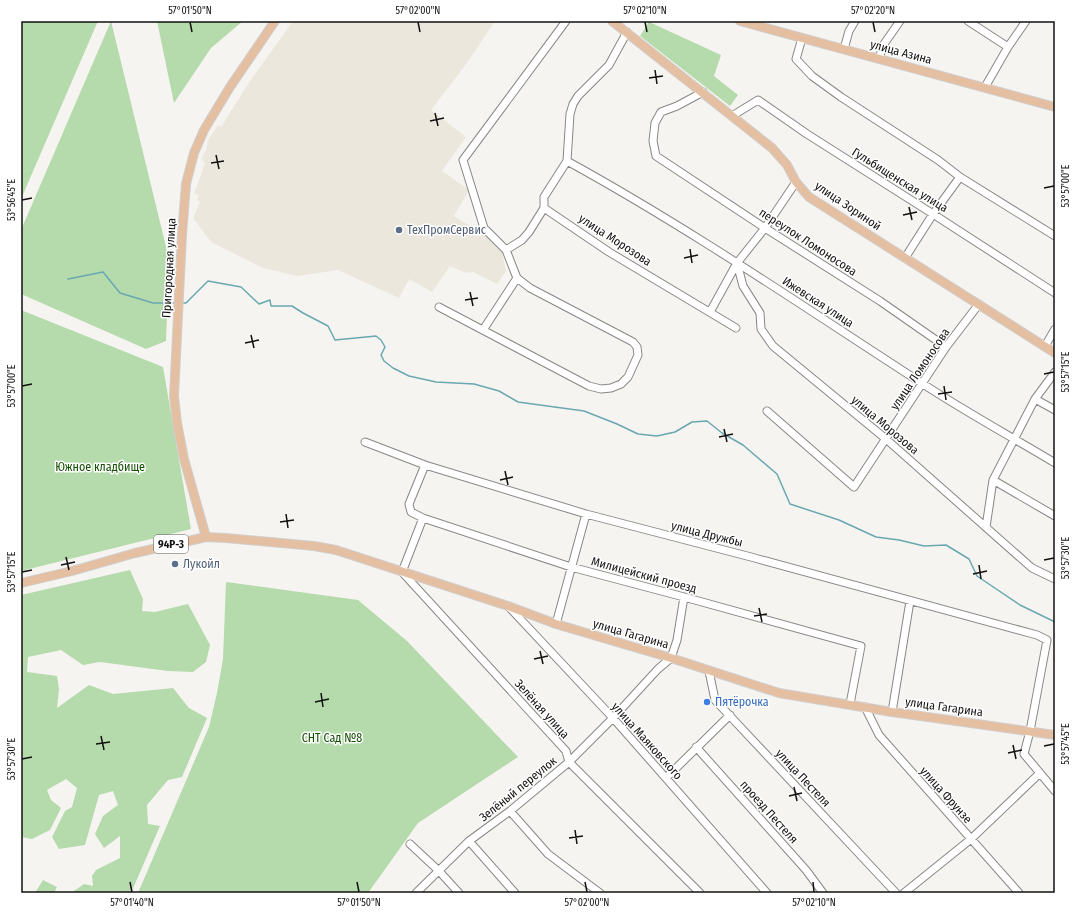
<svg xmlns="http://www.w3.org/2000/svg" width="1076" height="914" font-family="'Fira Sans Condensed',sans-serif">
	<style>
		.built { fill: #ece7dd }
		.green { fill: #b5daac }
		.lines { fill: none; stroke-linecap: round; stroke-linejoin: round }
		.stream { stroke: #69a8b0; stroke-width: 1.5 }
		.minor-casing { stroke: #898785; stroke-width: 9 }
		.major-casing { stroke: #d0cfcf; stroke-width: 10 }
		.minor { stroke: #fff; stroke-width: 7 }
		.major { stroke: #e5bfa1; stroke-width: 8 }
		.ticks { fill: none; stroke: #121110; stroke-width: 1.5 }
		.service-dot { fill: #5c6f8a; stroke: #fff; stroke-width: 1.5 }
		.shop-dot { fill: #3f7fe0; stroke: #fff; stroke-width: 1.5 }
		.labels { text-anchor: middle; stroke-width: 3; stroke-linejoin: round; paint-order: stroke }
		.shield { fill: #fff; stroke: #595858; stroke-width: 1 }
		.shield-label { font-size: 11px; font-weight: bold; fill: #121110 }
		.street-label { font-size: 12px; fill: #121110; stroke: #fff }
		.service-label { font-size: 12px; fill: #4e5e75; stroke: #fff; text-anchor: start }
		.park-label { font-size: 12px; fill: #124d00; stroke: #fff }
		.shop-label { font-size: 12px; fill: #366cbe; stroke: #fff; text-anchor: start }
		.neatline { fill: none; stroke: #121110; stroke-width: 1.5 }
		.ticks-label { font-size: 10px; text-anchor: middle; fill: #121110 }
	</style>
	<rect width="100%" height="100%" fill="#f6f4f1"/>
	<path class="built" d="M293,21h202l-28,42 -36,47 35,27 -24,34 27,19 -15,26 34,21 13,11 5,23 -9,13 -24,-12 -7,1 -16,-7 -18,26 -23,-13 -10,19 -61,-28 -41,6 -34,-8 -52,-26 -18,-24 7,-16 -3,-2 2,-5 -5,-1 11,-31 -4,-4 5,-9 2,-10 10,-15 3,2 27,-43z"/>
	<path class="green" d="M21,21h77l-77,178z
		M111,21l58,238 -3,82 -20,8 -125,-55v-64z
		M157,21h86l-32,27 -37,55z
		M649,22l72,33 -7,21 24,19 -8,11 -90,-70z
		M21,310l142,57 28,162 -170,42z
		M130,570l13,29 -1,12 13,1 33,-8 22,41 -4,17 -13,10 -25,-1 -68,-9 -17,3 -22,-15 -33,7 -1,15 30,4 2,13 -2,19 32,-23 24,9 60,-6 16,20 18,10 -25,59 -14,3 -21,25 1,19 12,2 -29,67h-57v-2l10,-7 9,2 -1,-10 4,-6 24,-12v-22l-16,12 -9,-14 8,-18 15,-11 -5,-14 -14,4 -14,50 -26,4 -7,-12 13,-26 7,-4 5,-19 -11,-9 -19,11 4,10 10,8 -11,22 -18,9 -11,-2v-242z
		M226,582l132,18 49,41 111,116 -100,66 -50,70h-230l71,-166 8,-34 6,-34z
		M43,880l14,7 -3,6h-19z"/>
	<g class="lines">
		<path class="stream" d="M68,279l35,-7 17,21 33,10h24
			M182,303h4l22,-22 33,6 18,17 11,-4 1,6h21l11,7 25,13 7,14 41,-4 5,4 4,7 -4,8 3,6 9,7 16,8 27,6 38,2 25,7 19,11 66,9 33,13 21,10 19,2 18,-4 17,-10 15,-1 15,12 21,12 34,29 13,30 49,16 37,17 23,3 25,6 22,-1 23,14 8,17 43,29 35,17"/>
		<g class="minor-casing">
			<path id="minor" d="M968,21l40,26
				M802,38l-6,21 16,17 29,21 97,63 22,17 95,59
				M844,49l5,-18 6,-10
				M879,58l5,-14 16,-23
				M985,87l23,-40 18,-26
				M703,92l-26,14 -16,6 -6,11 -2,18 3,15 109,72 115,73 66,46
				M732,116l26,-16 49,34 126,80 122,79
				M567,161c122,67 237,146 353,221 44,29 90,54 135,81
				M544,208l65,44 127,76
				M506,250l16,-10 7,-8 15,-24v-11l23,-36 3,-47 3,-10 5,-8 31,-31 18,-33
				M905,258l28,-44 27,-37
				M737,263l6,23 17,27 1,16 12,17 113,93 146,129 23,11
				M439,307l150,79 12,3 10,-1 10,-4 7,-7 10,-22 -1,-8 -4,-5 -103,-54 -13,-10 -11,-28 -22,-22 -21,-68 103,-139
				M710,312l27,-49 28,-35 31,-46
				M483,330l34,-52
				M1045,346l10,-17
				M1035,399l20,11
				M767,411l87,76 92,-140 33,-43
				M365,442l60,23 161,49 165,43 286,78 10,5 -17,91 -6,23 31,37
				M425,465l-16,39 2,8 12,6 -21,54 164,179 3,11 131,131
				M993,480l62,36
				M423,518l148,49 113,30 177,49 -11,58
				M986,527l7,-47 42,-81 20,-27
				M508,606l105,112 154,175
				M556,624l30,-110
				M709,671l6,29 181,193
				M865,707l14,28 140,158
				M892,712l18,-111
				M696,747l110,123 17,23
				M666,778l64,-63
				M510,811l38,43 52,39
				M469,841l46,52
				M410,844l29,27 20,22
				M416,893l53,-52 41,-30 59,-49 44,-44 45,-49 13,-11 6,-18 7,-43
				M904,893l67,-54 69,-66"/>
		</g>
		<g class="major-casing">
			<path id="major" d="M612,21l160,127 15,17 9,17 13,15 246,156
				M740,21l315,86
				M206,537l-22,-78 -7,-36 -3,-27 8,-161 4,-51 8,-31 10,-23 26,-43 45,-66
				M21,583l51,-12 63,-18 71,-16 20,1 88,8 22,4 172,56 48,18 115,34 108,35 113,19 163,23"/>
		</g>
		<use href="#minor" class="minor"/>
		<use href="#major" class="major"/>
	</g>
	<path class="ticks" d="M190,22l2,10M418,22l2,10M645,22l2,10M873,22l2,10M655,70l2,14M649,78l14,-2M435,113l3,13M430,121l14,-3M216,155l3,14M211,163l13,-2M1044,188l10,-2M22,200l10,-2M909,207l3,13M903,215l14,-3M690,249l2,14M684,258l14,-3M470,292l3,14M465,300l13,-2M251,335l3,13M245,343l14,-3M1044,374l10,-2M22,386l10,-2M944,386l2,14M938,394l14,-2M724,429l3,13M719,437l14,-3M505,471l3,14M500,480l13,-3M286,514l2,14M280,522l14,-2M66,557l3,13M1044,560l10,-2M61,565l14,-3M979,565l2,14M22,572l10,-2M973,574l14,-3M759,608l3,14M754,616l13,-2M540,651l3,13M534,659l14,-3M321,693l2,14M315,702l14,-3M101,736l3,14M96,744l14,-2M1013,745l3,14M1044,746l10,-2M1008,753l14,-3M22,759l10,-2M794,787l3,14M789,796l13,-3M575,830l2,14M569,838l14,-2M130,882l2,10M357,882l2,10M585,882l2,10M813,882l1,10"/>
	<g class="service-dot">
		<circle cx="399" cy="230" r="4"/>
		<circle cx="175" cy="564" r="4"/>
	</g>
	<circle class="shop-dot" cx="707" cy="702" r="4"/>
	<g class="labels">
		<rect class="shield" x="154" y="535" width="34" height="18" rx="3"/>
		<g class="shield-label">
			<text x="171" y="548">94Р-3</text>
		</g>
		<g class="street-label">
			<text transform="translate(901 52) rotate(15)" y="4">улица Азина</text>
			<text transform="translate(900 180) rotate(32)" y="4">Гульбищенская улица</text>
			<text transform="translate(848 206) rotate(34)" y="4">улица Зориной</text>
			<text transform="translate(615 240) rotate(33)" y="4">улица Морозова</text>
			<text transform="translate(808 242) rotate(33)" y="4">переулок Ломоносова</text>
			<text transform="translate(169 268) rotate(-87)" y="4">Пригородная улица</text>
			<text transform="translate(818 302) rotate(33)" y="4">Ижевская улица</text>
			<text transform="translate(920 369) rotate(-56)" y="4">улица Ломоносова</text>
			<text transform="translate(885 425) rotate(40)" y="4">улица Морозова</text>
			<text transform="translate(707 534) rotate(14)" y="4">улица Дружбы</text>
			<text transform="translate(644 575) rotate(15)" y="4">Милицейский проезд</text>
			<text transform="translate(631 634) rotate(16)" y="4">улица Гагарина</text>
			<text transform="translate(944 707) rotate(8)" y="4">улица Гагарина</text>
			<text transform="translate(542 709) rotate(48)" y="4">Зелёная улица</text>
			<text transform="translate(647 741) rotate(48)" y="4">улица Маяковского</text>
			<text transform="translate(803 778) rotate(47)" y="4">улица Пестеля</text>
			<text transform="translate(518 789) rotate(-39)" y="4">Зелёный переулок</text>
			<text transform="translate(946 795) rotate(48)" y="4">улица Фрунзе</text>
			<text transform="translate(769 812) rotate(48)" y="4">проезд Пестеля</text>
		</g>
		<g class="service-label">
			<text x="407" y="234">ТехПромСервис</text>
			<text x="183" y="568">Лукойл</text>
		</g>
		<g class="park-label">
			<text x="100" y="471">Южное кладбище</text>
			<text x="332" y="742">СНТ Сад №8</text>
		</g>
		<g class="shop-label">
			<text x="715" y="706">Пятёрочка</text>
		</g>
	</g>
	<rect width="1076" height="914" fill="none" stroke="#ffffff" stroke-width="44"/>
	<rect x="22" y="22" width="1032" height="870" class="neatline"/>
	<g class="ticks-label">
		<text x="190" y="14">57°01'50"N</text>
		<text x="418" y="14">57°02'00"N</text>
		<text x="645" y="14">57°02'10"N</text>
		<text x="873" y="14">57°02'20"N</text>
		<text transform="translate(1065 186) rotate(-90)" y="4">53°57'00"E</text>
		<text transform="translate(11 200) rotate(-90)" y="4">53°56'45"E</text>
		<text transform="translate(1065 372) rotate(-90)" y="4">53°57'15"E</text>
		<text transform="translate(11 386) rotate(-90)" y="4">53°57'00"E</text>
		<text transform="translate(1065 558) rotate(-90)" y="4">53°57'30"E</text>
		<text transform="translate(11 572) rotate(-90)" y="4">53°57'15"E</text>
		<text transform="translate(1065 744) rotate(-90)" y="4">53°57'45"E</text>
		<text transform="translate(11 759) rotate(-90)" y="4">53°57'30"E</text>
		<text x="132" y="906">57°01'40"N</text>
		<text x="359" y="906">57°01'50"N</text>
		<text x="587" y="906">57°02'00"N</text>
		<text x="814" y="906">57°02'10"N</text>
	</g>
</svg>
